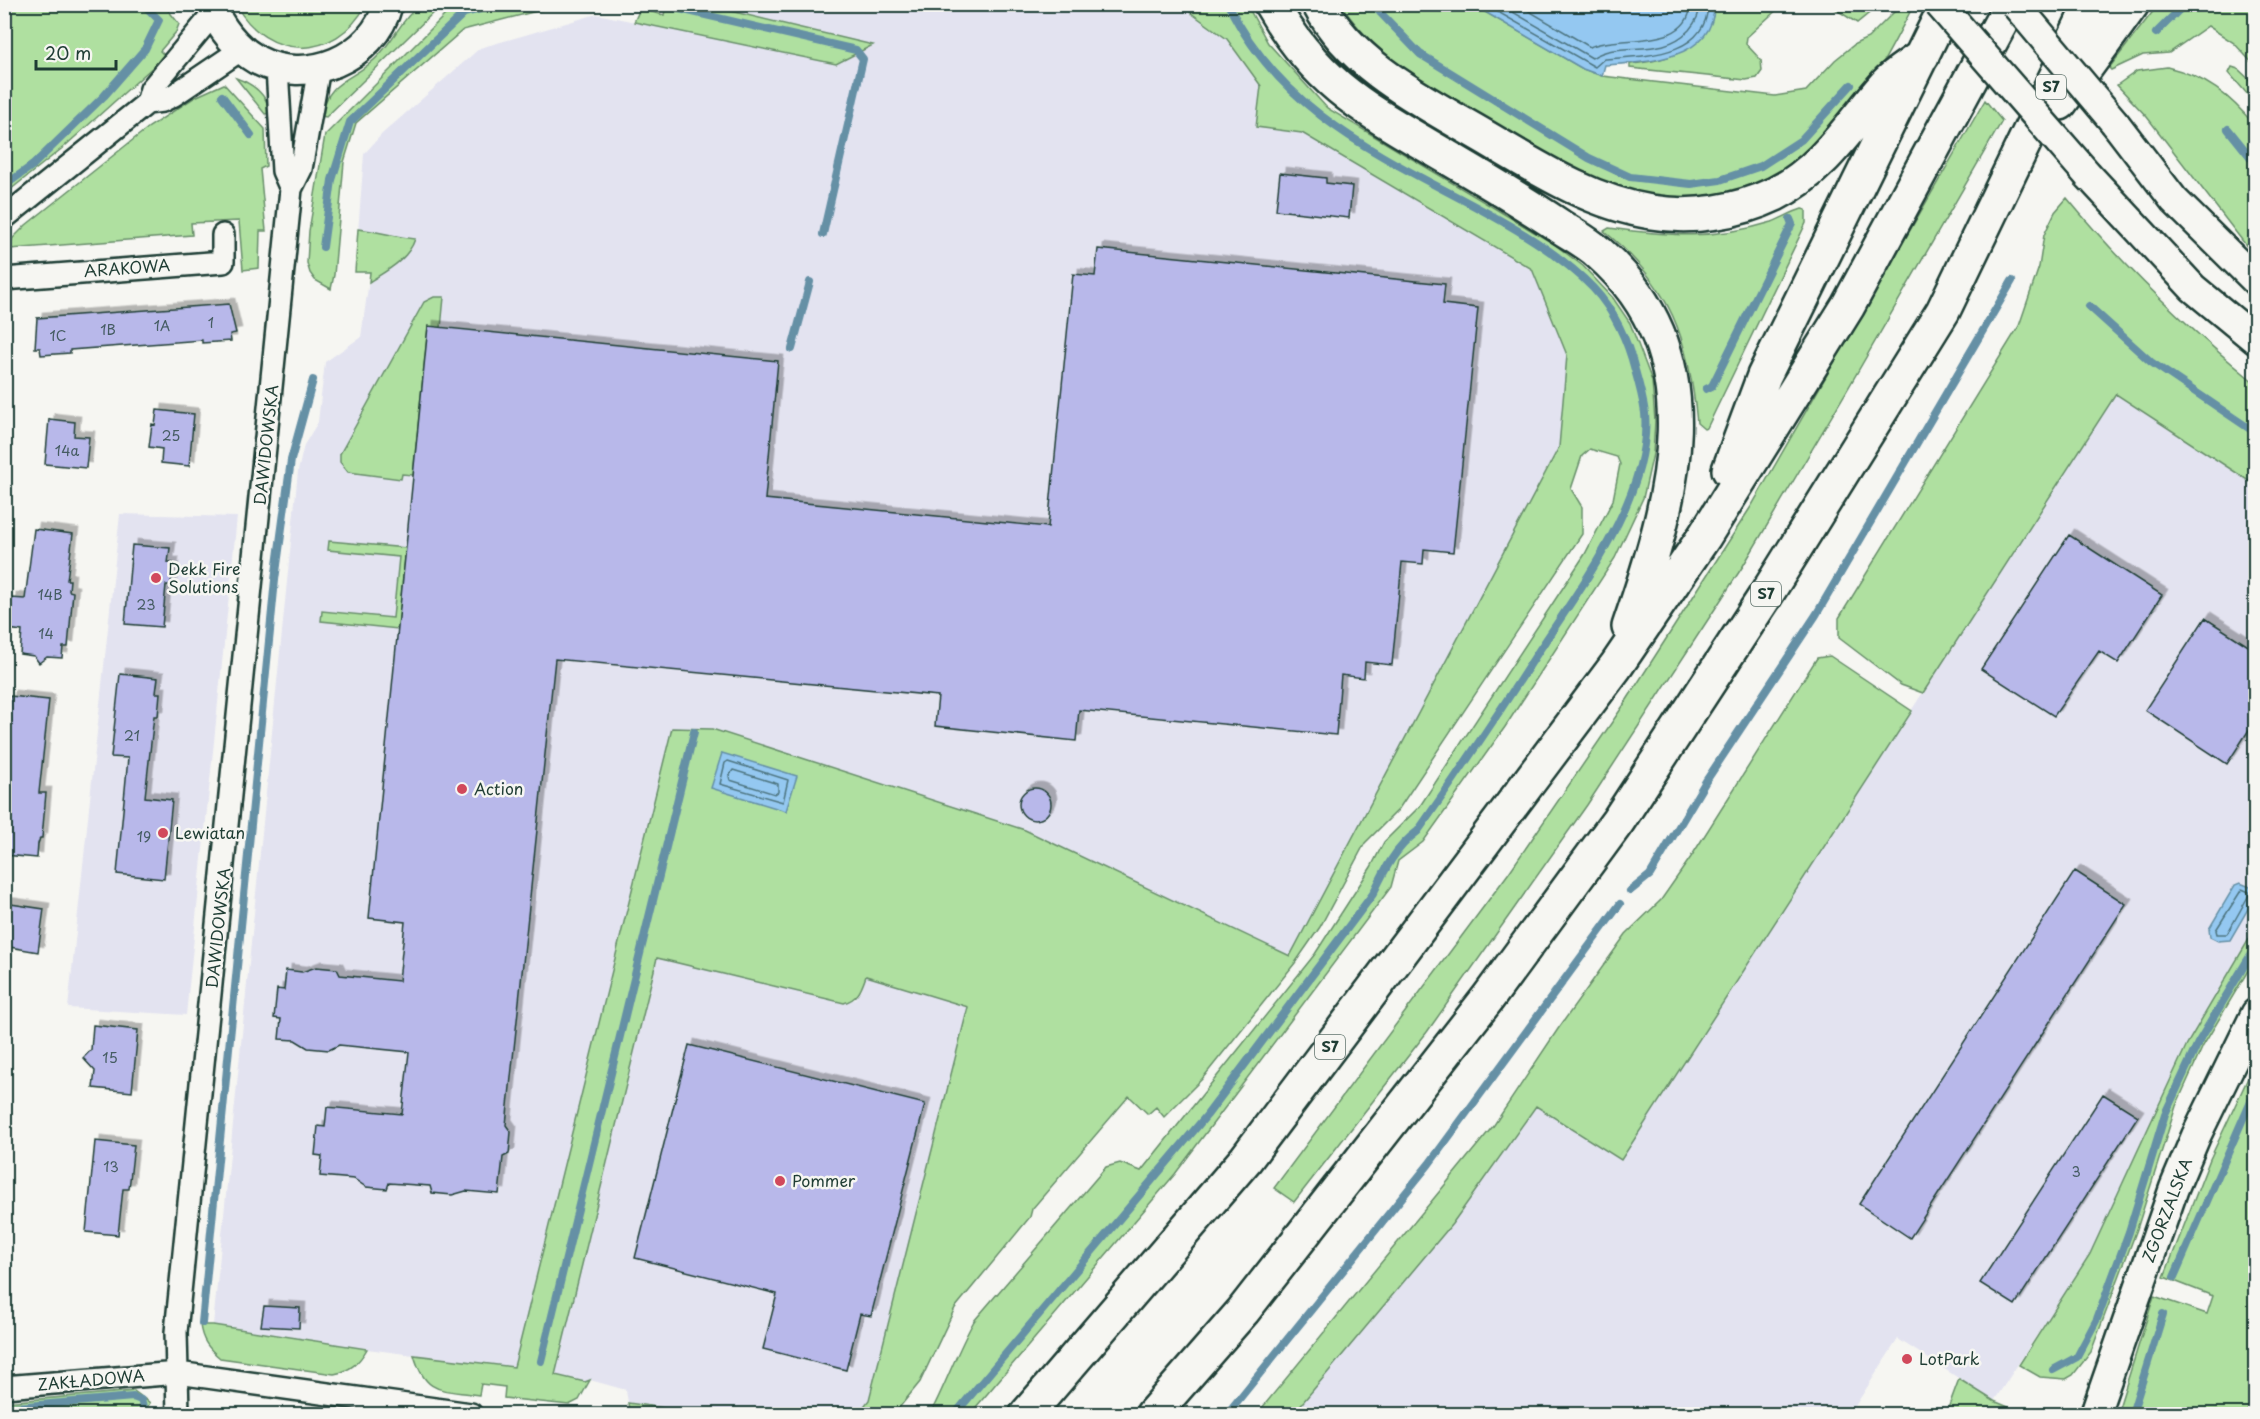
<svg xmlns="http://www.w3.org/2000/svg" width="2260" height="1419" font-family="'Playpen Sans',sans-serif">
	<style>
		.built { fill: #e3e3f0 }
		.green { fill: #afe0a0; stroke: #678e6a; stroke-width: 1.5 }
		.water { fill: #94c8f1; stroke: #6590a5; stroke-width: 1.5 }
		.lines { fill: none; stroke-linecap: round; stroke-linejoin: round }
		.shore { stroke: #4e7580; stroke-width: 1.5 }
		.stream { stroke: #6590a5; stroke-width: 8 }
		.building { fill: #b8b8ea; stroke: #1f3d34; stroke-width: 1.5; filter: url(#shadow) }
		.street-casing { stroke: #1f3d34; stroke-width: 26 }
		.secondary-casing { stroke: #1f3d34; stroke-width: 33 }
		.highway-casing { stroke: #1f3d34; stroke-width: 38 }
		.street { stroke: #f6f6f2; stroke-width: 21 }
		.secondary { stroke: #f6f6f2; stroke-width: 28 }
		.highway { stroke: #f6f6f2; stroke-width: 33 }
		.secondary-bridge-casing { stroke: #1f3d34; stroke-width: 33; stroke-linecap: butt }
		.secondary-bridge { stroke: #f6f6f2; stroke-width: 28 }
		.poi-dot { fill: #d1495b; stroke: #f6f6f2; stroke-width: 2 }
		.labels { text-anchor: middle; stroke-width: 5; stroke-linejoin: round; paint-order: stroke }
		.number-label { font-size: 14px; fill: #455c62 }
		.shield { fill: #f6f6f2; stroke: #60746d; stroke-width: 1.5 }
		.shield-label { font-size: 15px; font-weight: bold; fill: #1f3d34 }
		.street-label { font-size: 16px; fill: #1f3d34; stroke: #f6f6f2 }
		.poi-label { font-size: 16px; fill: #1f3d34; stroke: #f6f6f2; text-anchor: start }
	</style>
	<defs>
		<filter id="shadow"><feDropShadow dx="5.5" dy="-5.5" stdDeviation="0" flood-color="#0004"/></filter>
	</defs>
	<rect width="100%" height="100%" fill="#f6f6f2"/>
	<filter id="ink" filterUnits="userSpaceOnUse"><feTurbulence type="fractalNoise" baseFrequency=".0167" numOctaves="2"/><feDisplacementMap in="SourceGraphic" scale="12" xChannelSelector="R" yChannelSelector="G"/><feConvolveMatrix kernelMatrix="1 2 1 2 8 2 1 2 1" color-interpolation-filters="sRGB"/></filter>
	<g filter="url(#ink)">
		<path class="built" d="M705,5h475l47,34 34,47 -5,41 46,6 230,137 35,85 -8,92 -269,510 -265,-127 -353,-102 -158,640 -147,-19 -154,-24 85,-854 6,-26 14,-23 7,-60 36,-25 9,-64 -15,-1 9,-118 18,-20 98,-86 117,-34 239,50 36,-19z
			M2116,394l139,91v444l-68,115 -97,210 -96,147 -96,-62 -48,75h-557l159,-190 84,-118 85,53z
			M120,514l117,3 -51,498 -118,-7z
			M657,958l187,45 11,-4 7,-9 3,-14 103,31 -99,393 -11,14h-150l-80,-11 -2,-13 -36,-10 -4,2 -31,-7z"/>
		<path class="green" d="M4,5h160l15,19 -3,8 -16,19 5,5 -100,90 -60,48z
			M236,5h130c-31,57 -99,56 -130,0z
			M419,5h22l-115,112 -5,-1c8,-40 35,-35 58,-61 15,-16 23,-36 40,-50z
			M455,5h105l-97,25 -107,93 -12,39 -10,113 -3,14 -16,-9 -5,-7 -3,-10 2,-32 16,-96z
			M666,5h39l168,40 -37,19 -202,-42 6,-13 24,6z
			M1180,5h67l21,38 59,65 227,136 29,22 30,32 17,25 22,58 3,40 -2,33 -10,44 -28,60 -110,169 -82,115 -25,19 -7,26 -216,287 -205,240h-40c16,-30 27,-63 44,-93l132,-154 14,-4 21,8 174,-217 56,-87 13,-25 36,-36 165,-252 28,-54 7,-36 -3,-7 -27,-8 -8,7 -11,33 11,18v27l-184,276 -33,33 -45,84 -25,36 -93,116 -38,38 -8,-10 -8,7 -19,-18 -97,113 -2,8 -75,91 -35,74 -26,32h-36l11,-14 99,-393 -102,-31c-5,14 -7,22 -22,27l-187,-45 -102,417 30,7 5,-2 -11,20 -10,5 -65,-7 1,-11 -24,-3 -2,11c-37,-6 -53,1 -65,-40l100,12 158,-639 40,1 313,101 265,126 269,-509 8,-92 -35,-86 -230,-136 -46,-6 5,-41 -34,-47z
			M1341,5h132l110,64 19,7 173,20 31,-5 29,-31 20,-16 13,-6 33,-33 9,7c-11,21 -22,43 -35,64 -10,15 -24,28 -36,41 -11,12 -21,26 -33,38 -47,47 -122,51 -183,34 -44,-12 -83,-39 -122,-61 -58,-33 -122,-66 -160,-123z
			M1714,5h68l-35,32 -1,7 15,16 1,11 -5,7 -11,2 -116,-12v-4c35,-3 84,-16 84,-59z
			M1829,5h50l-22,18z
			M2158,5h97v61l-21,-23 -26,-17 -39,27 -26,2 -32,15 -2,-2z
			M2167,67c38,9 64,29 88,59v131l-108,-140 -30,-32 20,-14z
			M2232,67l6,2 17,16v18l-26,-30z
			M236,78c18,6 30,16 35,35l-6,1z
			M224,84l41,45 1,37 -6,3 6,62h-6l-1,37 -16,2 -4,-49 -48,2 1,12 -182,14 2,-10 14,-14 123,-98 46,-30z
			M1985,100l17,21 -156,271 -103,174 -156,239 -160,227 -133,170 -20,-14 234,-314 115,-168 129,-201z
			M2067,198c57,69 120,129 188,185v102l-139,-91 -193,299 -22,-8 -62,-47v-20l180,-292 20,-59 5,-32 11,-23z
			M1802,209l4,1v13l-99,205 -3,1 -7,-6c-8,-85 -26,-137 -93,-192l5,-3c59,8 105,12 163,-6 10,-4 20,-10 30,-13z
			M358,229c20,2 37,8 57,10 -7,21 -29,32 -46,43l1,-10h-15z
			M434,297h10l-3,31 -13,-1 -15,148 -11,-1 -1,5 -53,-7 -8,-10v-8l84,-152z
			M329,541l77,7 -8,81 -77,-8 1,-10 71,7 6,-61 -71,-7z
			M1830,656l82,55 -291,449 -85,-54 -84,118 -159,190h-36l237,-289 64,-96 68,-95 35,-34 30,-43 126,-199z
			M2255,929v30l-52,87 -27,60 -39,123 -46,123 -18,23 -7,4 -26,-2 -21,-12 71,-111 97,-210z
			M2255,1063v351h-138l37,-118 53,18 6,-18 -49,-19 46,-118z
			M200,1325h13l154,24c-8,14 -17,22 -33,25l-114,-16c-12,-10 -18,-18 -20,-33z
			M1959,1379l35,22 31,13h-79z
			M134,1391l16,12 -7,11h-138v-12z
			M628,1403l80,11h-70l-9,-5z"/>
		<path class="water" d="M1714,5c1,55 -70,58 -109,60l-3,11 -19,-7 -110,-64z
			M722,753l75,23 -11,35 -75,-23z
			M2240,883l13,5 2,9 -25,43 -12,1 -8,-4 -1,-8 26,-44z"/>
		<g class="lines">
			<path class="shore" d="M1484,4l111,63 9,-8c37,-3 103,-1 104,-55
				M1499,4l93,54c28,-19 69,2 97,-28 6,-7 11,-16 11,-26
				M1517,4l73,43c27,-13 98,5 101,-43
				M728,761l60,19 -5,22 -63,-18 5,-21z
				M733,770l45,14v8l-3,2 -45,-14 -1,-4z
				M2242,889l7,3v3l-22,39h-10l-1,-4z"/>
			<path class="stream" d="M658,4l198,46 7,9 -40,175
				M1372,4l48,50 169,104 41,19 61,7 29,-4 41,-14 40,-26 50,-55
				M2156,33l29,-29
				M222,96l29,39
				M2228,129l28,35
				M4,186l29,-21 71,-69 41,-47 14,-29 -16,-16
				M323,247l9,-67 18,-58 114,-109 37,-9
				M2089,306l62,56 105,71
				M792,349l18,-67
				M1706,389l6,-3 80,-162 -2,-5
				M1630,891l20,-16 56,-94 110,-166 196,-334
				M2174,1277l82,-188
				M202,1323l73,-743 16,-120 22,-80
				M541,1361l153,-629
				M2053,1370l24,-13 20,-38 32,-87 36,-118 33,-71 58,-97
				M4,1408l129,-11 8,3 4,14
				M955,1414l252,-299 166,-221c12,-25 22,-46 45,-63 42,-60 83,-121 122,-182 42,-64 112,-156 105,-236 -2,-14 -6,-29 -10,-43 -7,-28 -21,-60 -42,-82 -37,-39 -97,-71 -145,-96 -90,-47 -174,-93 -220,-188
				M1227,1414l202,-250 191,-260
				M2132,1414l31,-100"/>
		</g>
		<path class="building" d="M1280,173l46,5v5l26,3 -3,32 -73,-8z
			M1098,249l347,35 -2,20 35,4 -25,244 -29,-3 -1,15 -21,-2 -10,103 -27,-3 -1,16 -23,-3 -5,60 -257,-25 -3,31 -141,-15 3,-30 -383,-37 -49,466 5,7 -2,22 -6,3 -4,37 -33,-3 -14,4 -20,-2 -2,-7 -41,-3 -2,6 -21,-2 -12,-8 -34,-3 2,-20 -7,-1 3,-29 7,1 2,-20 75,7 7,-62 -70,-7 -10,5 -21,-2 -13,-8 -16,-1 2,-20 -7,-1 3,-29 7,1 2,-20 16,2 14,-5 21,2 3,6 59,6 6,-59 -36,-4 59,-592 350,35 -13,138 283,28 25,-253 22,2z
			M229,304l7,29 -6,1 1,7 -29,2v-3l-132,10v3l-29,2 -1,-7h-5l2,-30z
			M157,410l37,4 -5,52 -28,-3 1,-14 -13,-2 3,-23 3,1z
			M49,419l26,3 -1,14 15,1 -3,31 -41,-4z
			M34,529l39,5 -6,46h3l-1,11 4,1 -5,55h-5l-1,11 -15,-1 -8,6 -5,-7 -14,-2 2,-23 -14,-2 3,-31 14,1z
			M2069,535l93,60 -44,68 -19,-12 -45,65 -73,-47z
			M132,545l38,3 -2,15h5l-2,22h-5l-4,42 -37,-3z
			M2205,618l51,33v68l-29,45 -82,-54z
			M120,674l38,4 -2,15h4l-2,23h-4l-9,81 27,3 -8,79 -47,-5 11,-116 -17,-1z
			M10,696l39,4 -10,93h7l-4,45h-2l-2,6 -1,14 -33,-3v-109z
			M1019 804a16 16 0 1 1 32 0a16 16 0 1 1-32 0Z
			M2075,871l51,33 -216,334 -51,-34z
			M4,903l40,6 -6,43 -34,-6z
			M93,1025l45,5 -6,62 -39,-4 2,-17 -12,-13 8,-8z
			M689,1045l236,59 -54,212 -11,-2 -14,56 -83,-21 14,-55 -142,-36z
			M2103,1094l35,22 -123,189 -35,-22z
			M95,1141l39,4 -5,44h-6l-5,46 -32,-3z
			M264,1306l36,2 -1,20 -38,-2z"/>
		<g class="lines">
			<g class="street-casing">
				<path id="street" d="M277,68l6,103 8,18
					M147,103l15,-2 12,-6 68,-46
					M4,218l143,-115 4,-14 63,-76
					M4,279l219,-17v-27
					M4,1387l174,-14 293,41
					M178,1414l-2,-82 115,-1143 10,-20 18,-101"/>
			</g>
			<g class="secondary-casing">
				<path id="secondary" d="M210,4c10,23 26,44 47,56 49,26 117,-1 131,-56
					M2115,123l59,77 82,81
					M2088,175l105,113 63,52
					M2095,1414l79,-226 22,-52 60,-123"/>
			</g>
			<g class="highway-casing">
				<path id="highway" d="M1271,4c43,75 87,101 159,143 43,25 86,50 128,78 13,9 29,17 41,28 117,103 74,246 30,374
					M1319,4c32,62 106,98 164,132 53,31 106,66 168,76 41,7 86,0 124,-18 49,-24 76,-71 111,-110 10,-11 25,-19 36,-28
					M2060,103l72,-99
					M1729,470l35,-94 183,-372
					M1027,1414l219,-255 370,-493 88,-129 144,-231 163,-302
					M1153,1414l90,-103 245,-313 130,-177 148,-226 177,-284 148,-307"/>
			</g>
			<use href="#street" class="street"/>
			<use href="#secondary" class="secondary"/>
			<use href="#highway" class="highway"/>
			<g class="secondary-bridge-casing">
				<path id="secondary-bridge" d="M1939,4l149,171
					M2015,4l100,119"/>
			</g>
			<use href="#secondary-bridge" class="secondary-bridge"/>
		</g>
	</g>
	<g class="poi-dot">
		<circle cx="156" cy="578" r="6"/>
		<circle cx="462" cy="789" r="6"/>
		<circle cx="163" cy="833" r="6"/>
		<circle cx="780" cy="1181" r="6"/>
		<circle cx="1907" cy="1359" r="6"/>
	</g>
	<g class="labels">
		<g class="number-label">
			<text x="211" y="328">1</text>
			<text x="162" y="331">1A</text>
			<text x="108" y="335">1B</text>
			<text x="58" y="341">1C</text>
			<text x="171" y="441">25</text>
			<text x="67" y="456">14a</text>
			<text x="50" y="600">14B</text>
			<text x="146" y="610">23</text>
			<text x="46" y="639">14</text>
			<text x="132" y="741">21</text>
			<text x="144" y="842">19</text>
			<text x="110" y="1063">15</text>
			<text x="111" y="1172">13</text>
			<text x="2076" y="1177">3</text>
		</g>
		<g class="shield">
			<rect x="2036" y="75" width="30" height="24" rx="4.5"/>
			<rect x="1751" y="582" width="30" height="24" rx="4.5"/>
			<rect x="1315" y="1035" width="30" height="24" rx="4.5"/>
		</g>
		<g class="shield-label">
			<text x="2051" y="92">S7</text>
			<text x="1766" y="599">S7</text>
			<text x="1330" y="1052">S7</text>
		</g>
		<g class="street-label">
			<text transform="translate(127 268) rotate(-4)" y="6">ARAKOWA</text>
			<text transform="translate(266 445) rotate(-84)" y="6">DAWIDOWSKA</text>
			<text transform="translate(218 928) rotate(-84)" y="6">DAWIDOWSKA</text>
			<text transform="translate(2167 1210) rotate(-69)" y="6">ZGORZALSKA</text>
			<text transform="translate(91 1380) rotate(-5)" y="6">ZAKŁADOWA</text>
		</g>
		<g class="poi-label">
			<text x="168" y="575">Dekk Fire<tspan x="168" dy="18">Solutions</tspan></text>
			<text x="474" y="795">Action</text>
			<text x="175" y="839">Lewiatan</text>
			<text x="792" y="1187">Pommer</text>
			<text x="1919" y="1365">LotPark</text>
		</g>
	</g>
	<rect width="2260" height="1419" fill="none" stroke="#f6f6f2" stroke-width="24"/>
	<rect x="12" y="12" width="2236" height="1395" fill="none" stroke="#1f3d34" stroke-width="2" filter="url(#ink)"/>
	<path d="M36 60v9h80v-9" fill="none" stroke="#1f3d34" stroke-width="3"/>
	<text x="45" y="60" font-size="18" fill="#1f3d34" stroke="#f6f6f2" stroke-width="4.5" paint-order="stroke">20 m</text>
</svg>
